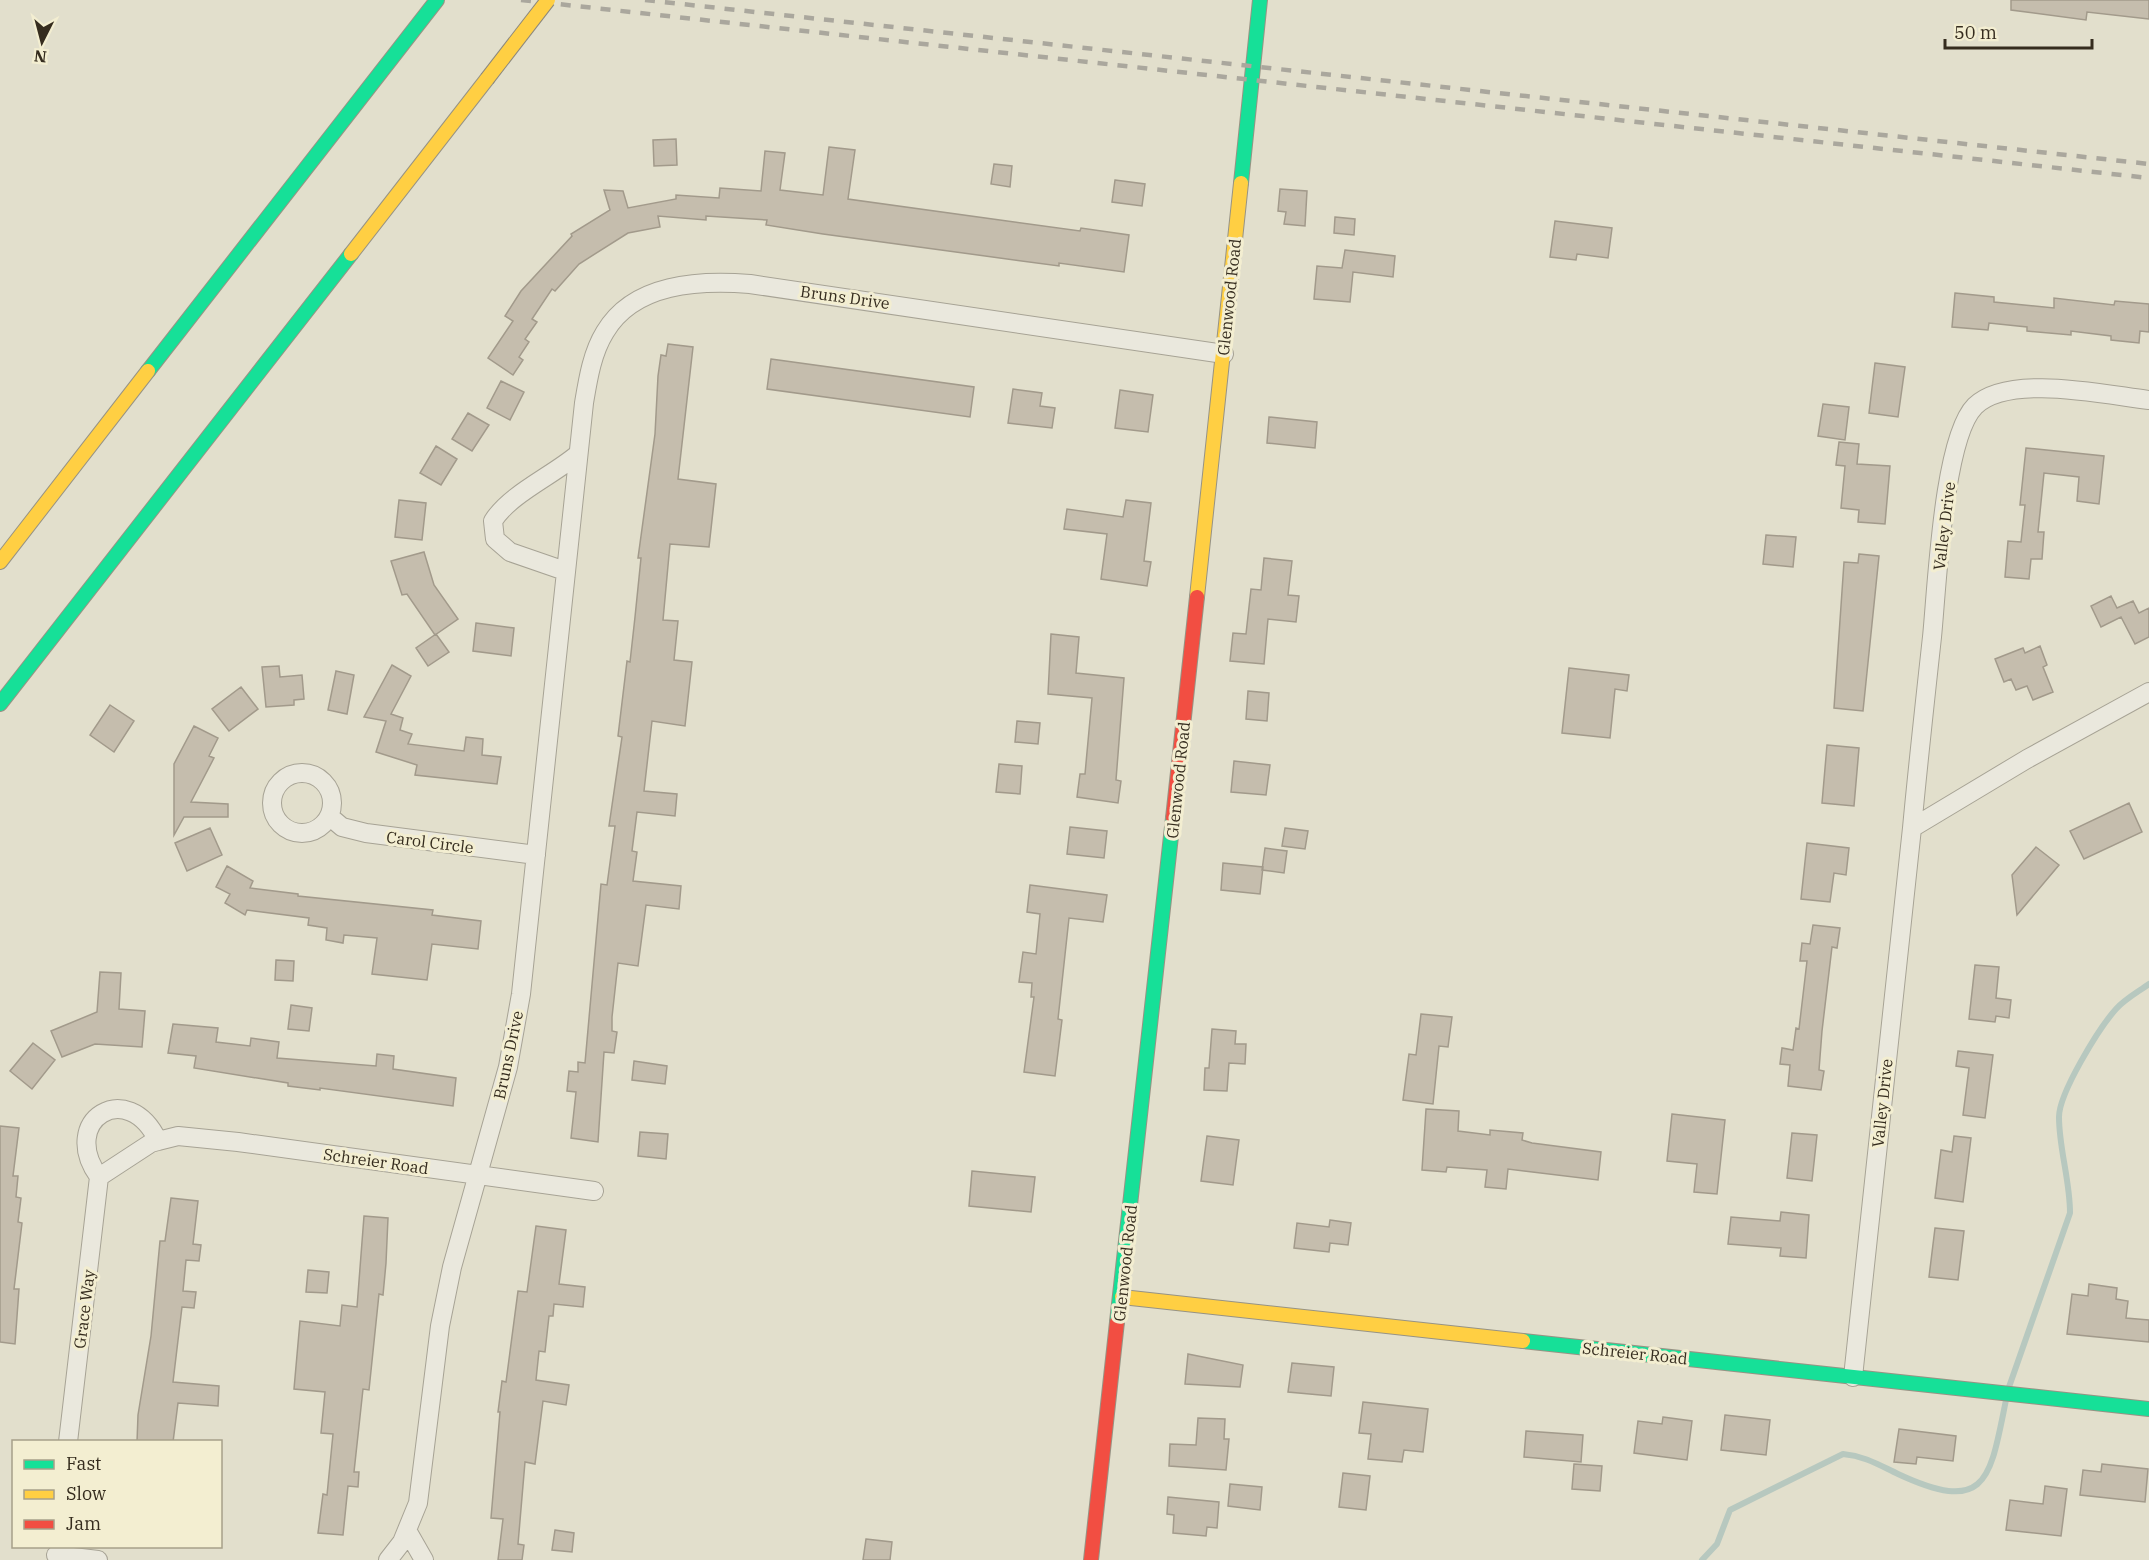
<svg xmlns="http://www.w3.org/2000/svg" width="2149" height="1560" font-family="'IBM Plex Serif',serif">
	<style>
		.lines { fill: none; stroke-linecap: round; stroke-linejoin: round }
		.stream { stroke: #b7c8bf; stroke-width: 6 }
		.building { fill: #c5bdad; stroke: #a29a8b; stroke-width: 1.5 }
		.street-casing { stroke: #a7a395; stroke-width: 20 }
		.fast-casing { stroke: #979384; stroke-width: 16 }
		.slow-casing { stroke: #979384; stroke-width: 16 }
		.jam-casing { stroke: #979384; stroke-width: 16 }
		.street { stroke: #eae8dd; stroke-width: 18 }
		.fast { stroke: #16e098; stroke-width: 14 }
		.slow { stroke: #ffcf43; stroke-width: 14 }
		.jam { stroke: #f24e42; stroke-width: 14 }
		.rail { stroke: #aaa79d; stroke-width: 4.5; stroke-dasharray: 10 10; stroke-linecap: butt }
		.slow-bridge-casing { stroke: #8c887c; stroke-width: 16; stroke-linecap: butt }
		.slow-bridge { stroke: #ffcf43; stroke-width: 14 }
		.labels { text-anchor: middle; stroke-width: 6; stroke-linejoin: round; paint-order: stroke }
		.street-label { font-size: 16px; fill: #352c1e; stroke: #f3eed1 }
	</style>
	<rect width="100%" height="100%" fill="#e2dfcc"/>
	<g class="lines">
		<path class="stream" d="M2009,1387l61,-174c0,-33 -11,-64 -11,-96 0,-24 40,-89 57,-108 9,-10 22,-17 33,-25
			M1702,1560l15,-16 13,-34 113,-56c22,2 36,11 55,20 90,42 92,4 108,-74"/>
	</g>
	<path class="building" d="M2011,0h138v19l-62,-7 -1,8 -75,-10z
		M676,139l1,26 -23,1 -1,-26z
		M829,147l26,3 -7,49 232,32 1,-3 48,7 -5,37 -65,-9v3l-236,-32 -57,-9 1,-5 -61,-4v4l-48,-4 2,11 -32,6 -49,31 -24,27 -3,-2 -20,30 5,3 -12,17 4,3 -10,15 4,3 -10,15 -25,-17 25,-37 -8,-5 16,-25 51,-55 -1,-2 39,-24 -6,-20 19,1 5,17 48,-9v-4l43,3 1,-10 41,3 4,-40 20,2 -5,37 43,5z
		M994,164l18,2 -2,21 -19,-3z
		M1115,180l30,4 -3,22 -30,-4z
		M1280,189l27,2 -2,35 -21,-2 2,-12 -8,-1z
		M1335,217l20,2 -1,16 -20,-2z
		M1555,221l57,7 -4,30 -31,-4 -1,6 -26,-3z
		M1345,250l50,6 -2,21 -40,-5 -3,30 -36,-3 3,-33 25,2z
		M1955,293l39,4v5l60,6v-10l60,7 1,-4 34,3v28l-9,-1 -1,12 -28,-3v-4l-40,-5v4l-44,-4v-4l-38,-4 -1,7 -36,-3z
		M668,344l25,3 -15,132 38,5 -7,63 -39,-3 -7,76 15,1 -4,39 18,2 -7,64 -33,-5 -8,70 33,3 -2,22 -38,-4 -5,39 5,1 -4,29 48,5 -2,23 -33,-4 -8,61 -20,-3 -6,54v14l5,1 -3,21 -10,-1 -6,90 -27,-4 5,-46 -9,-1 2,-20 9,1v-10l7,1 16,-179 6,1 8,-59h-6l13,-89 -4,-1 9,-75 3,1 5,-45 6,-59h-3l17,-124 3,-58 3,-21 5,1z
		M771,359l203,28 -4,30 -203,-28z
		M1875,363l30,4 -7,50 -29,-4z
		M501,381l23,11 -14,28 -23,-12z
		M1013,389l29,4 -2,13 15,2 -3,20 -44,-5z
		M1120,390l33,5 -5,37 -33,-4z
		M1823,404l26,3 -4,33 -27,-4z
		M468,413l21,12 -17,26 -20,-12z
		M1269,417l48,5 -2,26 -48,-5z
		M1839,442l20,2 -2,20 33,2 -5,58 -27,-2 1,-12 -18,-2 4,-42 -9,-1z
		M436,446l21,13 -16,26 -21,-12z
		M2026,448l78,8 -5,48 -22,-3 2,-24 -35,-4 -6,59h6l-2,27h-11l-2,20 -24,-2 3,-36 13,1 4,-37h-5z
		M399,500l27,3 -4,37 -27,-3z
		M1126,500l25,3 -7,58 7,1 -4,24 -46,-7 6,-45 -43,-5 3,-20 56,8z
		M1766,535l30,2 -3,30 -30,-3z
		M424,552l10,33 24,34 -23,16 -28,-41 -5,1 -11,-34z
		M1859,554l20,2 -16,155 -29,-3 10,-146 14,1z
		M1264,558l28,3 -4,34 11,1 -3,26 -28,-3 -4,45 -34,-3 3,-28 13,1 5,-45 10,1z
		M2111,596l6,12 16,-7 6,12 10,-5v29l-14,7 -14,-27 -20,10 -10,-21z
		M476,623l38,5 -3,28 -38,-5z
		M436,634l13,18 -21,14 -12,-18z
		M1051,634l28,3 -3,36 48,5 -8,102 5,1 -3,22 -41,-6 3,-23h5l7,-76 -44,-4z
		M2040,646l7,19 -4,2 10,25 -20,8 -6,-14 -11,4 -5,-11 -7,3 -9,-23 28,-11 2,5z
		M392,665l19,11 -20,38 12,4 -3,12 12,4 -4,10 56,7 2,-14 17,2 -1,16 19,2 -4,27 -82,-9 2,-10 -41,-13 10,-31 -22,-4z
		M279,666l1,11 22,-2 2,24 -10,1v5l-28,2 -4,-40z
		M1569,668l60,7 -2,16 -12,-2 -5,49 -48,-5z
		M336,671l18,4 -7,39 -19,-4z
		M241,687l17,22 -29,22 -17,-22z
		M1248,691l21,2 -2,28 -21,-2z
		M110,705l24,16 -20,31 -24,-17z
		M1017,721l23,2 -2,21 -23,-2z
		M194,726l24,12 -9,18 5,2 -23,44 37,2v13h-44l-10,18v-71z
		M1827,745l32,3 -5,58 -32,-3z
		M1234,761l36,4 -4,30 -35,-3z
		M999,764l23,2 -2,28 -24,-2z
		M2129,803l13,29 -58,27 -14,-28z
		M1070,827l37,4 -3,27 -37,-4z
		M210,828l12,27 -35,16 -12,-28z
		M1285,828l23,3 -3,18 -23,-3z
		M1807,843l42,5 -3,27 -12,-2 -4,29 -29,-3z
		M2036,847l23,18 -42,50 -5,-40z
		M1265,848l22,3 -3,22 -22,-3z
		M1223,863l40,4 -3,27 -39,-4z
		M227,866l26,15 -3,7 48,6v2l135,14 -1,5 49,6 -3,28 -46,-5 -5,36 -55,-6 5,-36 -33,-3 -1,8 -17,-3 1,-12 -19,-3 1,-7 -62,-8 -2,5 -20,-12 5,-9 -14,-7z
		M1030,885l77,10 -4,27 -34,-4 -11,101 4,1 -7,56 -31,-4 10,-75h-3l1,-14 -13,-1 4,-30 13,2 4,-40 -13,-2z
		M1813,925l27,3 -3,20 -5,-1 -10,84 -3,39 5,1 -3,19 -33,-4 2,-21 -10,-1 2,-16 11,2 3,-22 3,1 8,-68h-7l2,-18 8,1z
		M276,960l18,1 -1,20 -18,-1z
		M1975,965l24,2 -3,31 15,2 -2,18 -13,-2 -1,6 -26,-3z
		M100,972l21,1 -2,36 26,2 -3,36 -47,-3 -33,13 -11,-26 46,-19z
		M291,1005l21,3 -3,23 -21,-2z
		M1421,1014l31,3 -4,30 -9,-1 -6,58 -30,-4 6,-46 7,1z
		M173,1024l45,4 -2,14 34,4 1,-8 28,4 -2,16 99,8 1,-12 17,2 -1,13 63,9 -3,28 -133,-18v2l-32,-4v-3l-94,-15 2,-12 -28,-3z
		M1212,1029l24,2 -1,13h11l-1,20 -16,-1 -2,28 -23,-1 1,-22h4z
		M33,1043l22,17 -23,29 -22,-18z
		M1958,1051l35,4 -8,63 -22,-3 6,-47 -13,-2z
		M634,1061l33,5 -2,18 -33,-4z
		M1426,1109l33,2 -1,20 32,4v-5l33,3 -1,7 10,3 69,9 -3,28 -90,-11 -2,20 -21,-2 2,-17 -40,-3 -1,5 -24,-2z
		M1672,1114l53,6 -8,74 -23,-2 3,-28 -30,-3z
		M0,1126l19,2 -6,48h5l-2,21 5,1 -3,24 4,1 -8,66h5l-4,55 -15,-2z
		M640,1132l28,2 -2,25 -28,-3z
		M1792,1133l25,2 -5,46 -25,-3z
		M1207,1136l32,4 -6,45 -32,-4z
		M1954,1136l17,2 -8,64 -28,-4 6,-48 11,2z
		M972,1171l63,6 -4,35 -62,-6z
		M171,1198l27,3 -5,43 8,1 -2,16 -13,-1 -3,31 13,1 -2,16 -12,-1 -9,75 46,4 -1,20 -40,-3 -5,39h-36l1,-27 13,-79 9,-95h5z
		M1781,1212l28,3 -3,43 -26,-2 1,-8 -53,-4 3,-27 49,4z
		M364,1216l24,2 -2,45 -3,32 -4,-1 -10,96 -6,-1 -9,83h5l-1,15 -10,-1 -5,49 -25,-2 5,-39 4,1 6,-61 -12,-1 4,-41 -31,-3 6,-68 40,5 2,-21 15,2z
		M1330,1220l21,3 -3,22 -18,-2 -1,9 -35,-4 3,-25 32,4z
		M536,1226l30,4 -7,54 26,3 -2,20 -29,-3 -1,12h-4l-4,36 -6,-1 -3,29 33,5 -3,20 -23,-4 -8,63 -10,-2 -7,82 6,1 -2,15h-24l5,-41 -12,-1 9,-106h-2l4,-31 4,1 12,-91 9,1z
		M1935,1228l29,3 -6,49 -29,-3z
		M308,1270l21,2 -2,21 -21,-1z
		M2089,1284l28,4 -1,11 12,2 -2,17 23,2v22l-82,-8 5,-40 16,2z
		M1188,1354l55,11 -3,22 -55,-3z
		M1292,1363l42,4 -3,29 -43,-4z
		M1363,1402l65,7 -5,43 -19,-2 -2,12 -34,-3 3,-25 -12,-1z
		M1725,1415l45,5 -4,35 -45,-5z
		M1663,1417l29,4 -5,39 -53,-7 4,-32 24,3z
		M1198,1418l27,1 -1,20h5l-3,31 -57,-4 1,-22 26,1z
		M1899,1429l57,7 -3,25 -36,-4 -1,7 -22,-2z
		M1526,1431l57,4 -2,27 -57,-5z
		M1574,1464l28,2 -2,25 -28,-2z
		M2102,1464l46,5 -3,33 -65,-7 3,-25 18,2z
		M1343,1473l27,3 -4,34 -27,-3z
		M1230,1484l32,3 -2,23 -32,-4z
		M2045,1486l22,3 -6,47 -55,-6 4,-30 33,4z
		M1168,1497l51,5 -2,26 -10,-1 -1,9 -33,-3 1,-18 -7,-1z
		M555,1530l19,3 -2,19 -20,-2z
		M866,1539l26,3 -2,18h-27z"/>
	<g class="lines">
		<g class="street-casing">
			<path id="street" d="M2149,400c-43,-5 -140,-27 -174,6 -32,32 -38,182 -43,231 -7,64 -14,127 -20,191l115,-69 122,-67
				M565,571l-55,-19 -15,-13 -2,-18c17,-27 59,-45 85,-67
				M272 803a30 30 0 1 1 60 0a30 30 0 1 1-60 0Z
				M329,816l13,11 24,6 170,22
				M99,1177l52,-34 7,-2 20,-5 60,6 356,49
				M99,1177c-41,-57 29,-100 59,-36
				M1853,1377l59,-549
				M68,1442l31,-265
				M408,1532l16,28
				M56,1555l42,5
				M388,1560l14,-18 16,-39 22,-177 12,-59 56,-200 13,-73 63,-591c4,-24 8,-50 21,-71 29,-49 94,-52 145,-48l474,70"/>
		</g>
		<g class="fast-casing">
			<path id="fast" d="M1241,183l19,-183
				M148,371l289,-371
				M0,704l351,-450
				M1117,1322l56,-504
				M1523,1341l626,68"/>
		</g>
		<g class="slow-casing">
			<path id="slow" d="M351,254l136,-175
				M0,562l148,-191
				M1197,597l44,-414
				M1122,1297l401,44"/>
		</g>
		<g class="jam-casing">
			<path id="jam" d="M1173,818l24,-221
				M1091,1560l26,-238"/>
		</g>
		<use href="#street" class="street"/>
		<use href="#fast" class="fast"/>
		<use href="#slow" class="slow"/>
		<use href="#jam" class="jam"/>
		<path class="rail" d="M521,0l1628,178
			M645,0l1504,164"/>
		<g class="slow-bridge-casing">
			<path id="slow-bridge" d="M487,79l61,-79"/>
		</g>
		<use href="#slow-bridge" class="slow-bridge"/>
	</g>
	<g class="labels">
		<g class="street-label">
			<text transform="translate(845 297) rotate(8)" y="6">Bruns Drive</text>
			<text transform="translate(1229 297) rotate(-84)" y="6">Glenwood Road</text>
			<text transform="translate(1944 526) rotate(-83)" y="6">Valley Drive</text>
			<text transform="translate(1178 780) rotate(-84)" y="6">Glenwood Road</text>
			<text transform="translate(430 842) rotate(7)" y="6">Carol Circle</text>
			<text transform="translate(508 1055) rotate(-78)" y="6">Bruns Drive</text>
			<text transform="translate(1882 1103) rotate(-84)" y="6">Valley Drive</text>
			<text transform="translate(376 1161) rotate(8)" y="6">Schreier Road</text>
			<text transform="translate(1125 1263) rotate(-84)" y="6">Glenwood Road</text>
			<text transform="translate(84 1309) rotate(-83)" y="6">Grace Way</text>
			<text transform="translate(1635 1353) rotate(6)" y="6">Schreier Road</text>
		</g>
	</g>
	<rect x="12" y="1440" width="210" height="108" fill="#f3eed1" stroke="#a7a089" stroke-width="1.5"/>
	<rect x="24" y="1460" width="30" height="9" fill="#16e098" stroke="#a7a089" stroke-width="1.5"/>
	<text x="66" y="1470" font-size="18" fill="#352c1e">Fast</text>
	<rect x="24" y="1490" width="30" height="9" fill="#ffcf43" stroke="#a7a089" stroke-width="1.5"/>
	<text x="66" y="1500" font-size="18" fill="#352c1e">Slow</text>
	<rect x="24" y="1520" width="30" height="9" fill="#f24e42" stroke="#a7a089" stroke-width="1.5"/>
	<text x="66" y="1530" font-size="18" fill="#352c1e">Jam</text>
	<g transform="translate(42 42) rotate(186)" stroke="#f3eed1" stroke-width="4.5" paint-order="stroke">
	<path d="M0-4.5L10 22L0 15L-10 22Z" fill="#352c1e"/>
	<text y="-9" font-size="16" font-weight="bold" text-anchor="middle" fill="#352c1e">N</text>
	</g>
	<path d="M1945 39v9h147v-9" fill="none" stroke="#352c1e" stroke-width="3"/>
	<text x="1954" y="39" font-size="18" fill="#352c1e" stroke="#f3eed1" stroke-width="4.5" paint-order="stroke">50 m</text>
</svg>
